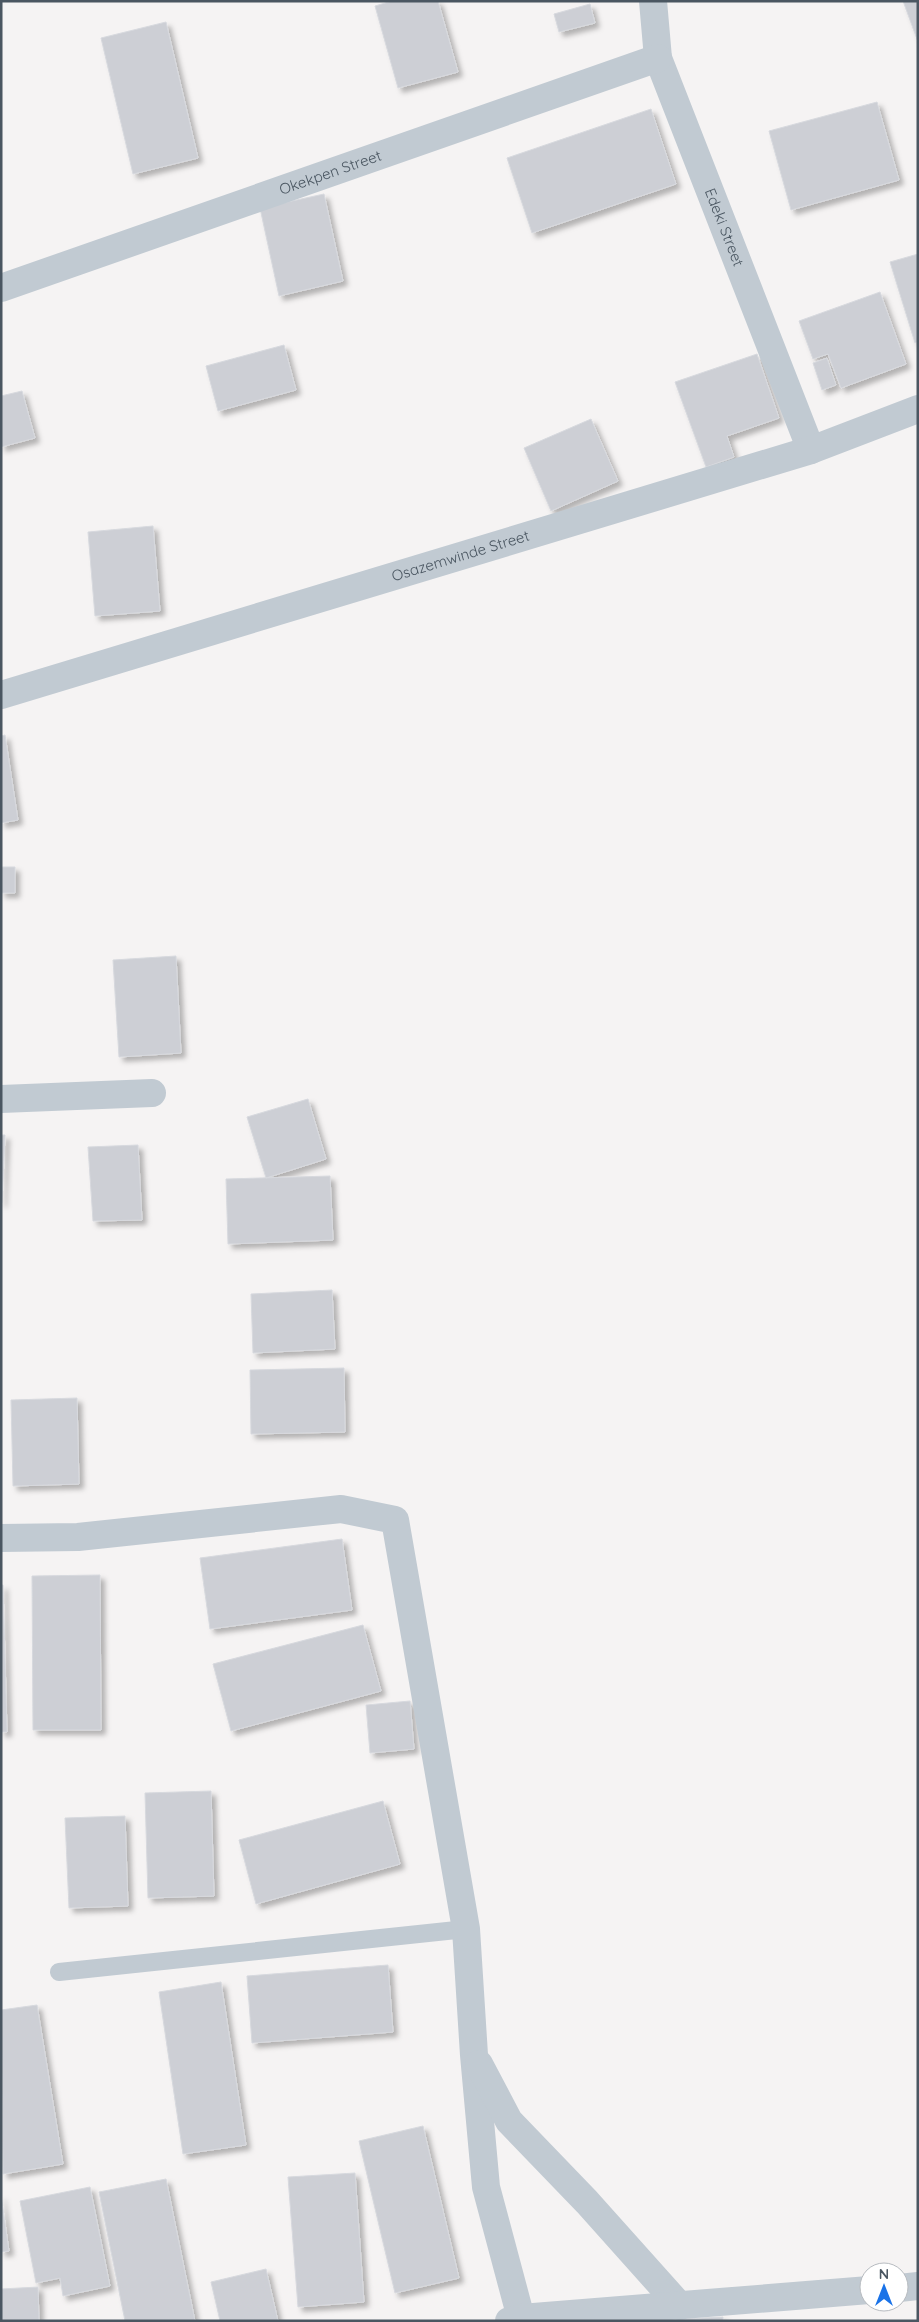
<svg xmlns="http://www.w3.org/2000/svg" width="919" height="2322" font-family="Quicksand,sans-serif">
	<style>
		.building { fill: #cdcfd5; stroke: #d7d9de; filter: url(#shadow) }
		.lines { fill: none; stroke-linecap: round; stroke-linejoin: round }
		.lane { stroke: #c1cad2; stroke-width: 18 }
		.street { stroke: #c1cad2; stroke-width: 28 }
		.labels { text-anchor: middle; stroke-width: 4.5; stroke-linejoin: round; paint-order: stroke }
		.street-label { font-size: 15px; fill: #4a5661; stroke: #fff }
	</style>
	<defs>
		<filter id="shadow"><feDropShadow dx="4.5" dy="4.5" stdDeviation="2.5" flood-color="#0004"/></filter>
	</defs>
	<rect width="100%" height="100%" fill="#f5f3f3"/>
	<path class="building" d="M392,1h46l20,71 -60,16 -23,-82z
		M903,1h15v41z
		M590,4l5,19 -36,9 -5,-18z
		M166,22l32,136 -65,16 -32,-136z
		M877,102l22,78 -108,30 -22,-79z
		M651,109l25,75 -144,49 -25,-75z
		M324,194l19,87 -64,15 -19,-88z
		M918,254v88l-3,1 -25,-81z
		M880,292l26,72 -65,24 -13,-34 -15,5 -14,-38z
		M284,345l12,45 -78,21 -12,-45z
		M757,354l22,64 -52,18 7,21 -28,10 -31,-85z
		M827,358l9,27 -14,5 -9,-27z
		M22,391l13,47 -34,9v-51z
		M591,419l27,62 -67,30 -27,-63z
		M153,526l7,85 -65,5 -7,-84z
		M5,735l13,85 -17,3v-87z
		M1,867h14v26h-14z
		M176,956l5,97 -62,4 -6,-97z
		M308,1099l18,60 -60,19 -19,-61z
		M1,1135h4l-3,68h-1z
		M138,1145l4,75 -49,1 -5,-74z
		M330,1176l3,64 -105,4 -2,-65z
		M332,1290l3,59 -82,4 -2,-59z
		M344,1368l1,64 -94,2 -1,-64z
		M77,1398l2,86 -66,2 -2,-86z
		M342,1539l10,71 -142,19 -10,-71z
		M100,1575l1,155h-68l-1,-154z
		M1,1585h2l4,147h-6z
		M363,1625l18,66 -150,40 -18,-67z
		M410,1701l4,48 -44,4 -4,-48z
		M211,1791l3,105 -66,2 -3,-105z
		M383,1801l17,63 -144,40 -17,-64z
		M125,1816l3,90 -59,2 -4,-90z
		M388,1965l5,67 -141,11 -5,-67z
		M221,1982l25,163 -63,9 -24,-162z
		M37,2005l26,159 -60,10 -2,-164z
		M423,2126l36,152 -64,15 -36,-152z
		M355,2173l9,129 -66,5 -10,-130z
		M166,2179l29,142h-70l-26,-129z
		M90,2187l20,99 -47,10 -3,-18 -24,5 -16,-82z
		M1,2195l8,56 -8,1z
		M266,2269l12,52h-58l-9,-39z
		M38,2287l1,34h-38v-32z
		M723,2317v4h-61v-1z"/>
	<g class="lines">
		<path class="lane" d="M59,1972l407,-43"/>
		<g class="street">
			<path id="s1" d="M653,1l5,57 153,392"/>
			<path id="s2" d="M1,288l657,-230"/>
			<path id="s3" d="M1,695l810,-245 107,-41"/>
			<path d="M1,1099l151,-6"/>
			<path d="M1,1538l77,-1 263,-28 54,11 71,409 8,126 12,132 35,131"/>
			<path d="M479,2064l30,57 78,81 93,104"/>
			<path d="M899,2288l19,-2"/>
			<path d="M509,2321l12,-3 348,-28"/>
		</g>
	</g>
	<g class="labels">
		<g class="street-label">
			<text dy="5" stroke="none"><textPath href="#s2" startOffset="349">Okekpen Street</textPath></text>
			<text dy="5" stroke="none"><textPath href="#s1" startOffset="239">Edeki Street</textPath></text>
			<text dy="5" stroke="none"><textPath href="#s3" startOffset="480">Osazemwinde Street</textPath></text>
		</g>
	</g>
	<rect width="919" height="2322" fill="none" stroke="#4a5661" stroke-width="5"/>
	<g transform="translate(884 2287)"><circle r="24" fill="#ffffff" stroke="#b7bbc0"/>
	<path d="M0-4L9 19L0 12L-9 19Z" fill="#1a73e8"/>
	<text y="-8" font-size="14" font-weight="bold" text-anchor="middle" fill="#4a5661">N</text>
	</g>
</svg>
